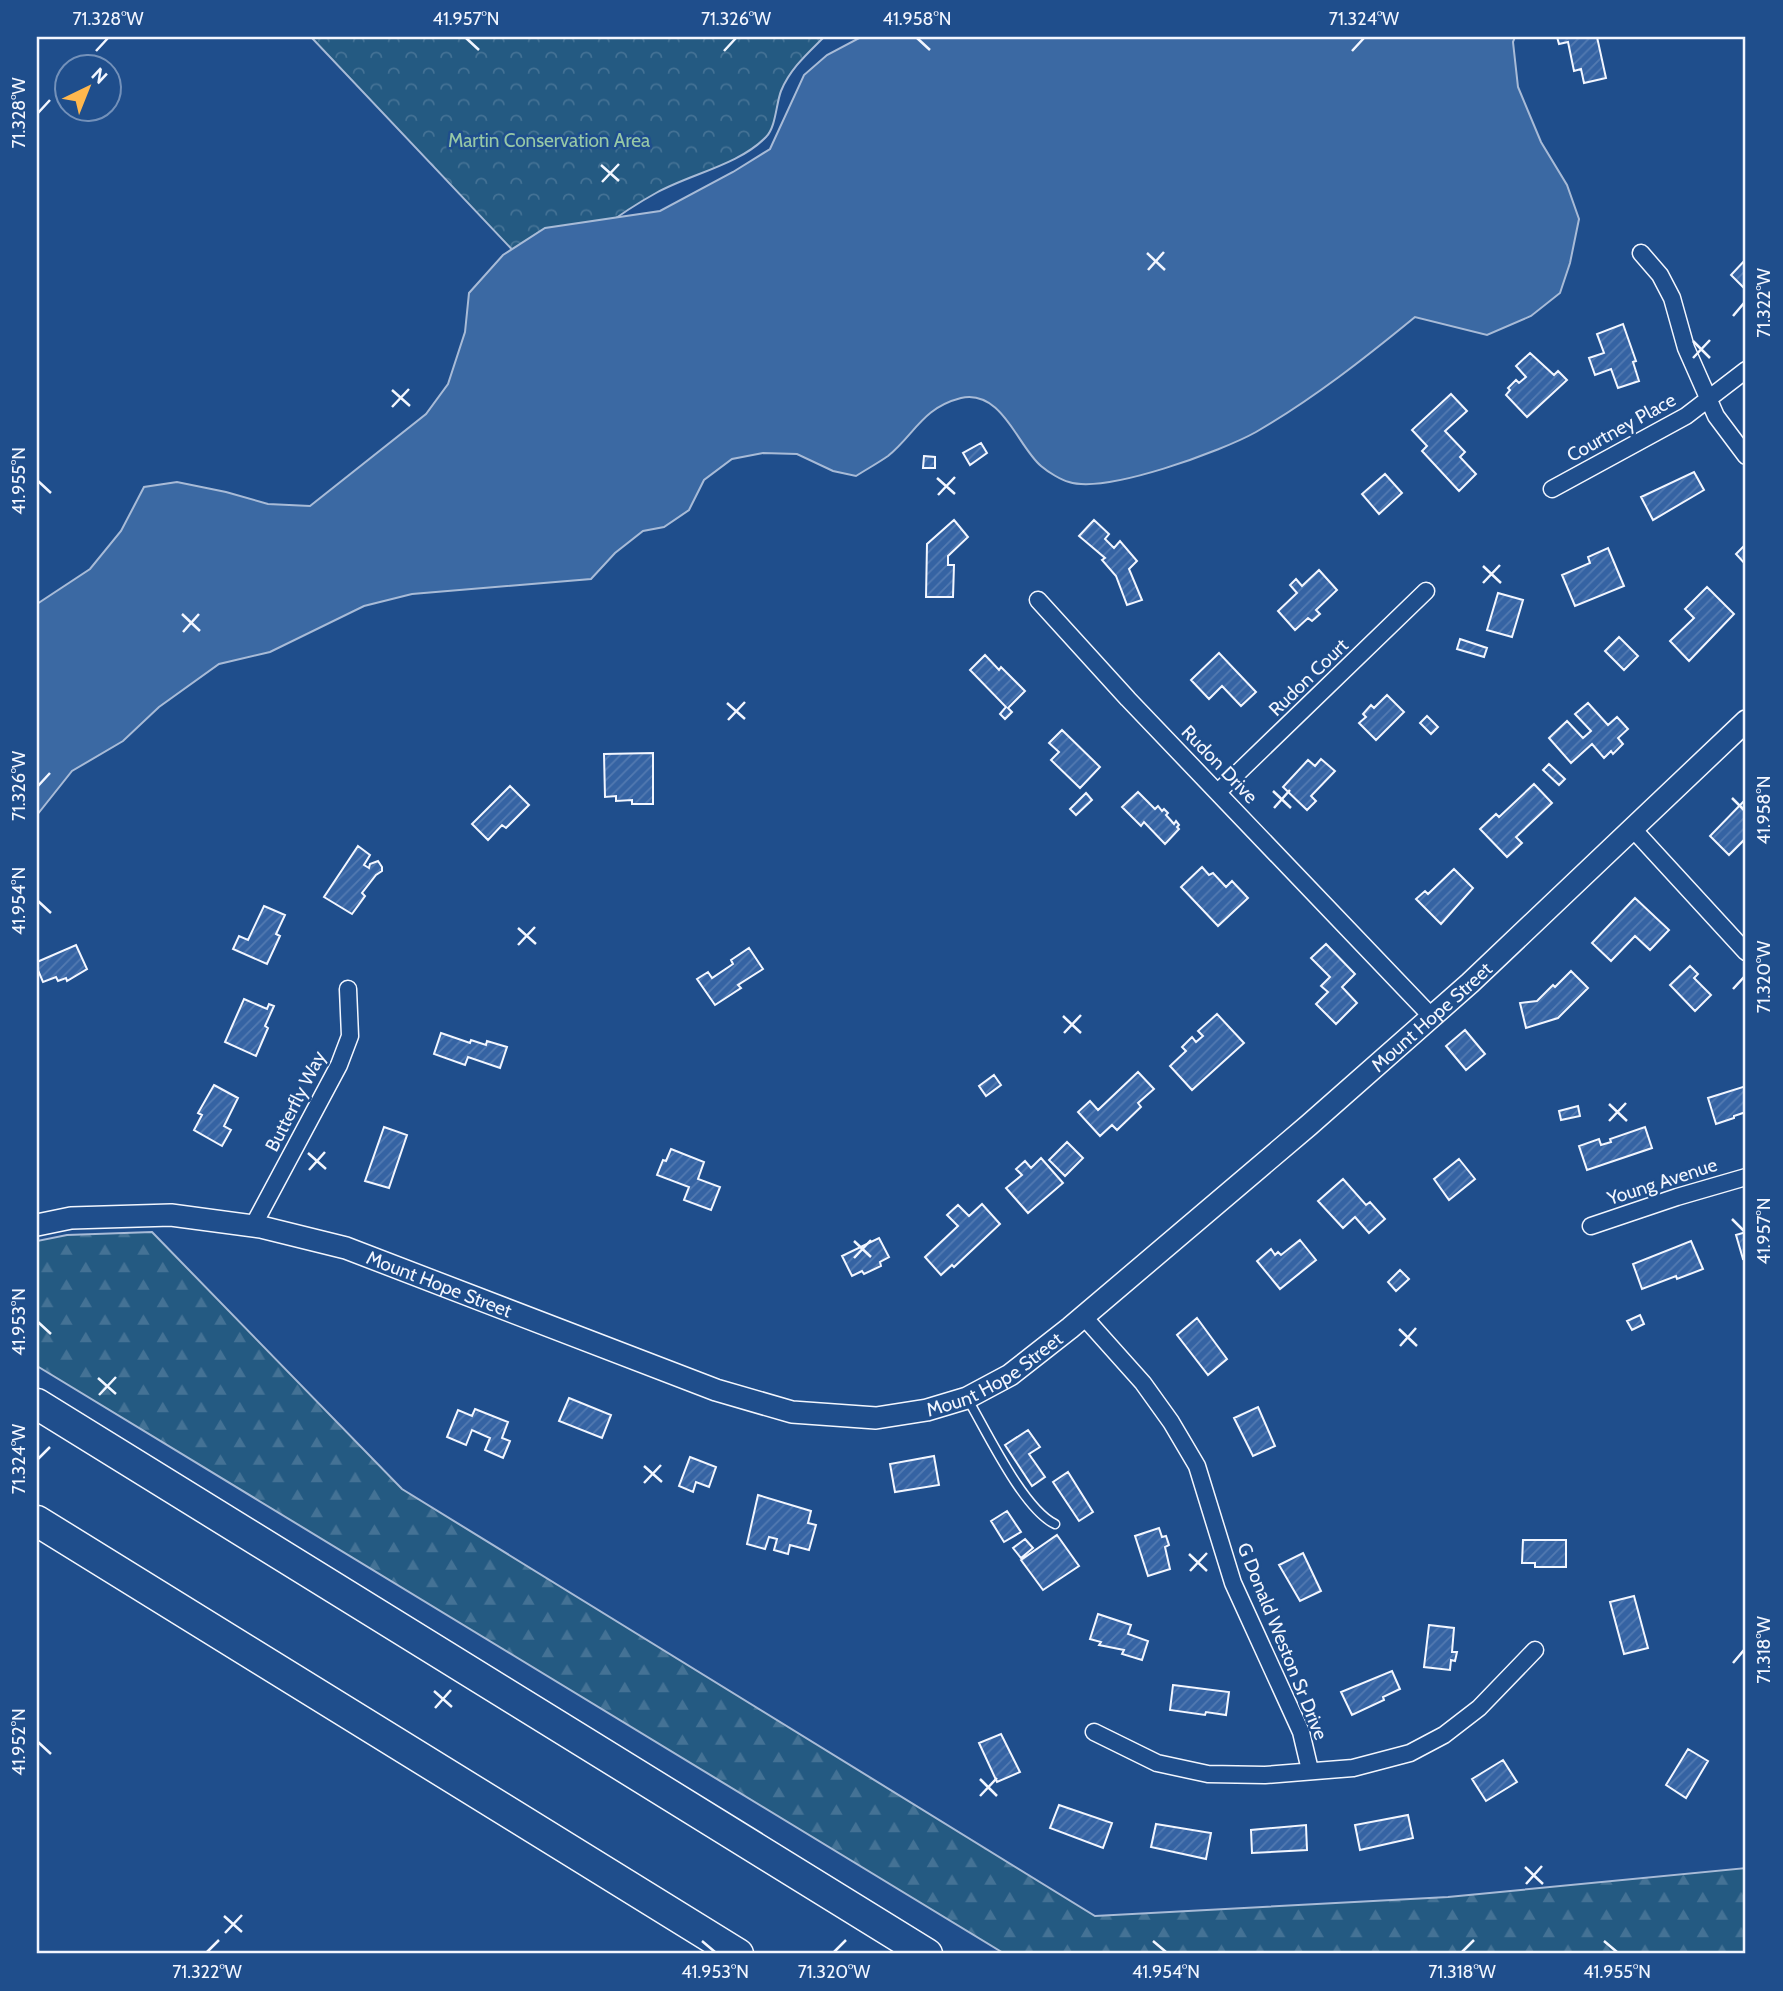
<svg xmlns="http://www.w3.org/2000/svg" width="1783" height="1991" font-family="Cabin,sans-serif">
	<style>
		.forest { fill: url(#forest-firs); stroke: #a8bbd7; stroke-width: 2 }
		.park { fill: url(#park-crowns); stroke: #a8bbd7; stroke-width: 2 }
		.water { fill: #3b69a3; stroke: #a8bbd7; stroke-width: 2 }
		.building { fill: url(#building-hatch); stroke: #f2f6ff; stroke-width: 2 }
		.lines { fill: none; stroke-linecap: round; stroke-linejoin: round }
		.service-casing { stroke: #f2f6ff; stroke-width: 11 }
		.minor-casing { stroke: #f2f6ff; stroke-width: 19 }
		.tertiary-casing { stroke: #f2f6ff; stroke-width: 24 }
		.motorway-casing { stroke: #f2f6ff; stroke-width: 33 }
		.service { stroke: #1f4e8c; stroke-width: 8 }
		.minor { stroke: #1f4e8c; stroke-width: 16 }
		.tertiary { stroke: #1f4e8c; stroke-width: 21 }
		.motorway { stroke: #1f4e8c; stroke-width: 30 }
		.ticks { fill: none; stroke: #f2f6ff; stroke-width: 2.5 }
		.labels { text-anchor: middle; stroke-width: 5; stroke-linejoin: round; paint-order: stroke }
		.park-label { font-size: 19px; fill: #97c8a6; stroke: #1f4e8c }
		.street-label { font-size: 19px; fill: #f2f6ff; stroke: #1f4e8c }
		.neatline { fill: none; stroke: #f2f6ff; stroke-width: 2.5 }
		.ticks-label { font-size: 18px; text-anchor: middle; fill: #f2f6ff }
	</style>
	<defs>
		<pattern id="forest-firs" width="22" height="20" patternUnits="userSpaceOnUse" patternTransform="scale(1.75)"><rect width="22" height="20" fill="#245a82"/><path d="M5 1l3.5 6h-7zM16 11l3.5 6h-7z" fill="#447295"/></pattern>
		<pattern id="park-crowns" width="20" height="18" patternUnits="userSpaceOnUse" patternTransform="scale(1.75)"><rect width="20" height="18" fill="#245a82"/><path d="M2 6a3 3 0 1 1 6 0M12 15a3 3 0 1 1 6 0" fill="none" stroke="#447295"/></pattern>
		<pattern id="building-hatch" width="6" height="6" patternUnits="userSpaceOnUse" patternTransform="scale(1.75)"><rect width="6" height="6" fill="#3563a3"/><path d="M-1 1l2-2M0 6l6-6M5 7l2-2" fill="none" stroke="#537ab1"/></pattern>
	</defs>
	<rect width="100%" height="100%" fill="#1f4e8c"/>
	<path class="forest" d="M152,1232l250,257 693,427 353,-19 298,-29v86h-741l-968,-588v-125l30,-6z"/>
	<path class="park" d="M311,37h513c-17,17 -34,32 -43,54 -5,13 -5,36 -15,46 -27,28 -76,37 -110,56 -42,23 -79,54 -117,85z"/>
	<path class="water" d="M861,37h654l-2,5 5,45 23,55 26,43 12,34 -9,44 -10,30 -29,23 -44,19 -72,-18c-50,41 -102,82 -159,115 -34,19 -150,62 -187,50 -8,-2 -21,-10 -28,-16 -23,-19 -39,-77 -80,-68 -39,10 -46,36 -73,58 -10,7 -21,13 -32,20l-23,-5 -36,-17 -34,-1 -31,6 -28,21 -15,30 -25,17 -21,4 -28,22 -24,26 -179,15 -48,12 -94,46 -51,12 -60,43 -36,34 -51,30 -35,44v-211l53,-35 31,-38 23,-44 33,-5 49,10 42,12 42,2 116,-92 22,-30 17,-52 4,-39 34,-38 42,-27 115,-17 73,-39 37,-23 34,-74 23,-20z"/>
	<path class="building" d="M1557,37h40l9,41 -22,5 -3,-14 -7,2 -6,-29 -9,2z
		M1746,259v31l-15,-15z
		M1623,324l13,37 -3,1 6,19 -21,7 -7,-19 -16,6 -6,-17 15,-5 -7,-19z
		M1530,353l24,22 4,-4 9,9 -40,37 -21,-22 4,-5 -2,-2 8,-8 3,3 7,-6 -10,-11z
		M1451,394l16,17 -22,20 20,21 -5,5 16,17 -17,17 -37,-40 5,-5 -15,-16z
		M981,443l6,10 -17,12 -7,-12z
		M924,456l11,1v11h-12z
		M1694,472l10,18 -51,30 -12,-23z
		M1385,474l17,19 -23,21 -17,-20z
		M954,520l14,17 -20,19v9h6l-1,32h-27l1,-53z
		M1094,520l15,14 -4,5 9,9 6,-7 17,20 -8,8 13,31 -15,5 -11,-29 -14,-16 3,-2 -26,-22z
		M1746,544v21l-10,-11z
		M1608,548l16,38 -49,20 -13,-31 28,-12 -2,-6z
		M1319,570l18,20 -21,20 4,4 -8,7 -4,-3 -13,12 -17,-19 19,-18 -7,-8 6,-6 6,7z
		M1707,587l27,27 -45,47 -19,-20 24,-23 -9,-9z
		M1498,593l25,7 -11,37 -25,-7z
		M1619,637l19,19 -14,14 -19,-19z
		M1460,639l27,9 -3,9 -27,-8z
		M1219,653l37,39 -15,14 -19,-20 -13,13 -18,-19z
		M985,655l14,15 2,-3 24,24 -17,17 4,4 -7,7 -5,-5 6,-7 -36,-37z
		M1387,695l17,17 -28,28 -17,-17 7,-6 -3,-3 8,-9 3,3z
		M1588,703l20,22 9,-8 11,12 -10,9 5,6 -10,10 -2,-3 -7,7 -12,-14 -21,19 -22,-25 18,-17 16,17 8,-7 -16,-17z
		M1427,716l11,11 -7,7 -11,-11z
		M1062,730l38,37 -20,21 -29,-28 8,-8 -10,-9z
		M653,753v51h-21v-4l-16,1v-5l-11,1 -1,-43z
		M1321,759l14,12 -24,25 5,5 -9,9 -24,-23 25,-27 7,6z
		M1549,764l16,15 -6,6 -16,-15z
		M1534,784l18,19 -36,34 6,6 -15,14 -27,-28 16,-15 3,3z
		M510,786l19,19 -23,23 -4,-3 -14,15 -16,-16z
		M1138,792l17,17 3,-3 4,5 2,-2 4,4 -2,2 8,9 2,-3 3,4 -2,2 2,2 -14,15 -21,-22 -3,4 -19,-19z
		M1086,793l6,7 -16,15 -6,-6z
		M1746,799v39l-17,17 -19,-19z
		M358,846l12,9 -6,10 5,3 1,-4 8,-3 4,6v4l-6,4 -14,18 3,3 -13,18 -28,-17z
		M1202,867l7,8 4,-2 13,14 6,-6 16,17 -30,28 -37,-39z
		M1454,869l19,19 -32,36 -25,-25 9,-8 3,3z
		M1635,898l34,32 -19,20 -15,-14 -24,25 -19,-18z
		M264,906l21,9 -9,19 4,2 -13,28 -34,-15 6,-13 9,4z
		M1326,944l29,30 -13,13 15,16 -21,21 -20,-20 12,-12 -7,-6 9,-9 -19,-19z
		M76,945l11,24 -20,12 -1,-3 -8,3 -2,-4 -13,5 -6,-14v-6z
		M749,948l14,21 -25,16 3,3 -26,17 -18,-26 11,-7 4,6 21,-14 -2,-4z
		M1690,966l8,8 -4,4 17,17 -16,16 -25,-26z
		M1571,971l17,17 -30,30 -32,10 -6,-25 17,-2 16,-16 2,2z
		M244,999l23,10 2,-5 5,2 -9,20 3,2 -12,28 -31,-14z
		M1217,1014l27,29 -52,47 -22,-24 16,-15 -4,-4 10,-10 4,5 7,-6 -5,-5z
		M1465,1030l20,24 -19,16 -20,-24z
		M441,1033l29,10 1,-3 15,5 1,-4 20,6 -7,21 -32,-11 -3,8 -31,-11z
		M1138,1072l16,17 -16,14 3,4 -24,23 -5,-5 -12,11 -22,-24 12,-11 8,9z
		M994,1075l7,10 -15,11 -7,-10z
		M214,1085l24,13 -14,28 7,4 -9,16 -28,-16 8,-15 -4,-2z
		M1746,1086v26l-12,4v2l-18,6 -8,-26z
		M1578,1106l2,10 -19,4 -2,-9z
		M384,1127l23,8 -18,53 -24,-7z
		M1645,1127l7,21 -65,22 -8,-24 20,-7 2,6 10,-3 -1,-3z
		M1067,1142l16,16 -18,18 -16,-16z
		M671,1149l33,13 -6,17 22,8 -9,23 -27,-10 5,-13 -32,-12 6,-15 3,1z
		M1041,1158l22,25 -35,30 -22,-25 16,-13 -6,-6 9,-8 6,7z
		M1459,1159l16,20 -26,21 -15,-21z
		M1343,1179l23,26 4,-3 15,17 -16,14 -14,-16 -12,11 -25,-27z
		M982,1204l18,20 -46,43 -2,-2 -11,10 -16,-18 33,-31 -11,-11 11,-10 11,11z
		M1746,1232v26l-3,1 -7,-24z
		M879,1238l10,19 -9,5 1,4 -17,8 -2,-3 -10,5 -10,-20z
		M1300,1240l16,20 -36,29 -23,-28 14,-12 4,6 3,-3 3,3z
		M1691,1241l12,28 -26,10 -1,-3 -34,13 -9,-25z
		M1400,1270l9,9 -13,12 -8,-9z
		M1640,1315l4,9 -12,6 -5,-9z
		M1197,1318l30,41 -19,16 -31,-40z
		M569,1398l42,17 -9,23 -43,-17z
		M1258,1407l17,39 -22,10 -19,-38z
		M475,1409l33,13 -6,16 8,3 -7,17 -18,-8 5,-12 -18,-8 -6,15 -19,-8 11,-27 14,6z
		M1028,1430l12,17 -11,7 16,23 -13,9 -27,-41z
		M934,1456l5,29 -44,7 -5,-28z
		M690,1457l26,10 -7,20 -13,-5 -3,10 -14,-6z
		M1068,1472l25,40 -14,9 -26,-39z
		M758,1495l53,16 -3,12 8,2 -7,25 -19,-5 -2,9 -14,-4 3,-11 -8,-2 -4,12 -18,-5z
		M1007,1511l14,21 -17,10 -13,-21z
		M1159,1528l3,9 4,-1 3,9 -4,2 5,22 -22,7 -13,-40z
		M1057,1535l22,31 -36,24 -22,-30z
		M1025,1539l8,9 -12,10 -8,-10z
		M1523,1540h43v27h-31v-4h-13z
		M1303,1553l18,38 -21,10 -21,-36z
		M1634,1596l14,52 -24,6 -14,-52z
		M1098,1614l33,11 -3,9 20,7 -6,19 -20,-6 2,-4 -25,-5 2,-3 -11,-3z
		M1429,1625l25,3 -2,24h5l-2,9 -4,-1 -1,10 -26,-3z
		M1392,1671l8,18 -17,8 1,3 -32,15 -11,-23z
		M1173,1685l56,7 -3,23 -20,-3 -1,3 -35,-5z
		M1001,1734l19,38 -23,10 -18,-39z
		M1688,1749l20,12 -22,37 -20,-13z
		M1503,1760l14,22 -31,19 -14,-22z
		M1059,1805l53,18 -9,25 -53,-20z
		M1408,1815l5,23 -53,12 -5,-25z
		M1156,1824l55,9 -5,26 -55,-12z
		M1306,1825l1,25 -55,3 -1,-23z"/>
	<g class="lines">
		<g class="service-casing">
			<path id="service" d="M967,1398c19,32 56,111 88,126"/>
		</g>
		<g class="minor-casing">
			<path id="minor" d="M1641,253l19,22 12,23 14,50 30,68 30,40
				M1552,489l134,-73 60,-46
				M1038,600l90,99 304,318
				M1218,792l208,-201
				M1633,829l113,123
				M253,1226l86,-161 11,-29 -2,-47
				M1591,1226l86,-29 69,-20
				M1084,1317l59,66 28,39 26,44 36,117 68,149 9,38
				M1094,1732l63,31 51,11 57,1 88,-7 57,-15 34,-18 35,-27 56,-58"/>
		</g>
		<g class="tertiary-casing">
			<g id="tertiary">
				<path id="s1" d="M37,1225l34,-7 100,-3 90,12 85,21 370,142 76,22 84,6 51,-8 40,-12 43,-23 60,-47 239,-203 161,-142 276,-262"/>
			</g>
		</g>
		<g class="motorway-casing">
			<path id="motorway" d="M37,1404l890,550
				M37,1521l701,433"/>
		</g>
		<use href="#service" class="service"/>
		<use href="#minor" class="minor"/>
		<use href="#tertiary" class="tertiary"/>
		<use href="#motorway" class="motorway"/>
	</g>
	<path class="ticks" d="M466,38l13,12M917,38l13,12M96,51l12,-13M724,51l12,-13M1352,51l12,-13M38,113l12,-13M601,165l18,16M602,182l17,-18M1147,253l18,17M1148,270l16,-18M1733,316l11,-13M1693,341l17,17M1693,358l17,-18M392,390l18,16M392,407l17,-18M937,478l18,16M38,481l13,12M938,495l17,-18M1483,566l18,17M1483,583l17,-18M182,614l18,17M183,632l16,-18M727,703l18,16M728,720l17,-18M38,786l12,-13M1273,791l18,17M1732,798l12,12M1274,808l16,-18M38,901l13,12M518,928l18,16M518,945l17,-18M1733,989l11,-12M1063,1016l18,17M1064,1033l17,-18M1609,1104l18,17M1609,1121l17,-18M308,1153l18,16M309,1170l16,-18M1732,1219l12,12M854,1241l17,16M854,1258l17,-18M38,1322l13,12M1399,1329l18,17M1400,1346l16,-18M98,1378l18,16M99,1395l17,-18M38,1459l12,-12M644,1466l18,16M644,1483l17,-18M1189,1554l18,17M1190,1571l17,-18M1733,1663l11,-13M434,1691l18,16M435,1708l16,-18M38,1742l13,12M980,1779l17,17M980,1796l17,-18M1525,1867l18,17M1526,1884l16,-18M224,1916l18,16M225,1933l17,-18M702,1941l13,11M1153,1941l13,11M1604,1941l13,11M207,1952l12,-12M834,1952l12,-12M1462,1952l12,-12"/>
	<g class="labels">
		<g class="park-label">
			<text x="549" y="147">Martin Conservation Area</text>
		</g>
		<g class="street-label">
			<text transform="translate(1621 427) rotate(-29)" y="7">Courtney Place</text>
			<text transform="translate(1308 677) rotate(-44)" y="7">Rudon Court</text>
			<text transform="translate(1220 764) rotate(46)" y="7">Rudon Drive</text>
			<text dy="7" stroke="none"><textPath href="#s1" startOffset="1568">Mount Hope Street</textPath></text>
			<text transform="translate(295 1101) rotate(-63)" y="7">Butterfly Way</text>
			<text transform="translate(1662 1181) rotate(-18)" y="7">Young Avenue</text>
			<text dy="7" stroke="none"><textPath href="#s1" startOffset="413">Mount Hope Street</textPath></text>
			<text dy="7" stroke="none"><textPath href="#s1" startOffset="1001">Mount Hope Street</textPath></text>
			<text transform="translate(1283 1641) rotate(68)" y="7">G Donald Weston Sr Drive</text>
		</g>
	</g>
	<rect width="1783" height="1991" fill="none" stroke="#1f4e8c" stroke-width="77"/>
	<g transform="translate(88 88) rotate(43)"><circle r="33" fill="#1f4e8c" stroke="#7391ba" stroke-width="2"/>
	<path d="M0-5L12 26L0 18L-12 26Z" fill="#ffb74d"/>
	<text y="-10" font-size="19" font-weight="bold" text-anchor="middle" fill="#f2f6ff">N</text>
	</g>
	<rect x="38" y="38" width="1706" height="1914" class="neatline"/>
	<g class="ticks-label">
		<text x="108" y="25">71.328°W</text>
		<text x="466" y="25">41.957°N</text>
		<text x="736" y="25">71.326°W</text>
		<text x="917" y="25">41.958°N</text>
		<text x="1364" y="25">71.324°W</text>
		<text transform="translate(19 113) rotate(-90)" y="6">71.328°W</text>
		<text transform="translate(1764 303) rotate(-90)" y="6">71.322°W</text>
		<text transform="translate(19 481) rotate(-90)" y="6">41.955°N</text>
		<text transform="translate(19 786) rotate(-90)" y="6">71.326°W</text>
		<text transform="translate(1764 810) rotate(-90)" y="6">41.958°N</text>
		<text transform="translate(19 901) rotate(-90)" y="6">41.954°N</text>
		<text transform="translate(1764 977) rotate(-90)" y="6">71.320°W</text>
		<text transform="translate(1764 1231) rotate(-90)" y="6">41.957°N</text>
		<text transform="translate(19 1322) rotate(-90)" y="6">41.953°N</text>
		<text transform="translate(19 1459) rotate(-90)" y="6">71.324°W</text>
		<text transform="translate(1764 1650) rotate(-90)" y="6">71.318°W</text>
		<text transform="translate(19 1742) rotate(-90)" y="6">41.952°N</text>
		<text x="207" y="1978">71.322°W</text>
		<text x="715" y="1978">41.953°N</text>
		<text x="834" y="1978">71.320°W</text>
		<text x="1166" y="1978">41.954°N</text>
		<text x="1462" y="1978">71.318°W</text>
		<text x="1617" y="1978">41.955°N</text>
	</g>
</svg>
